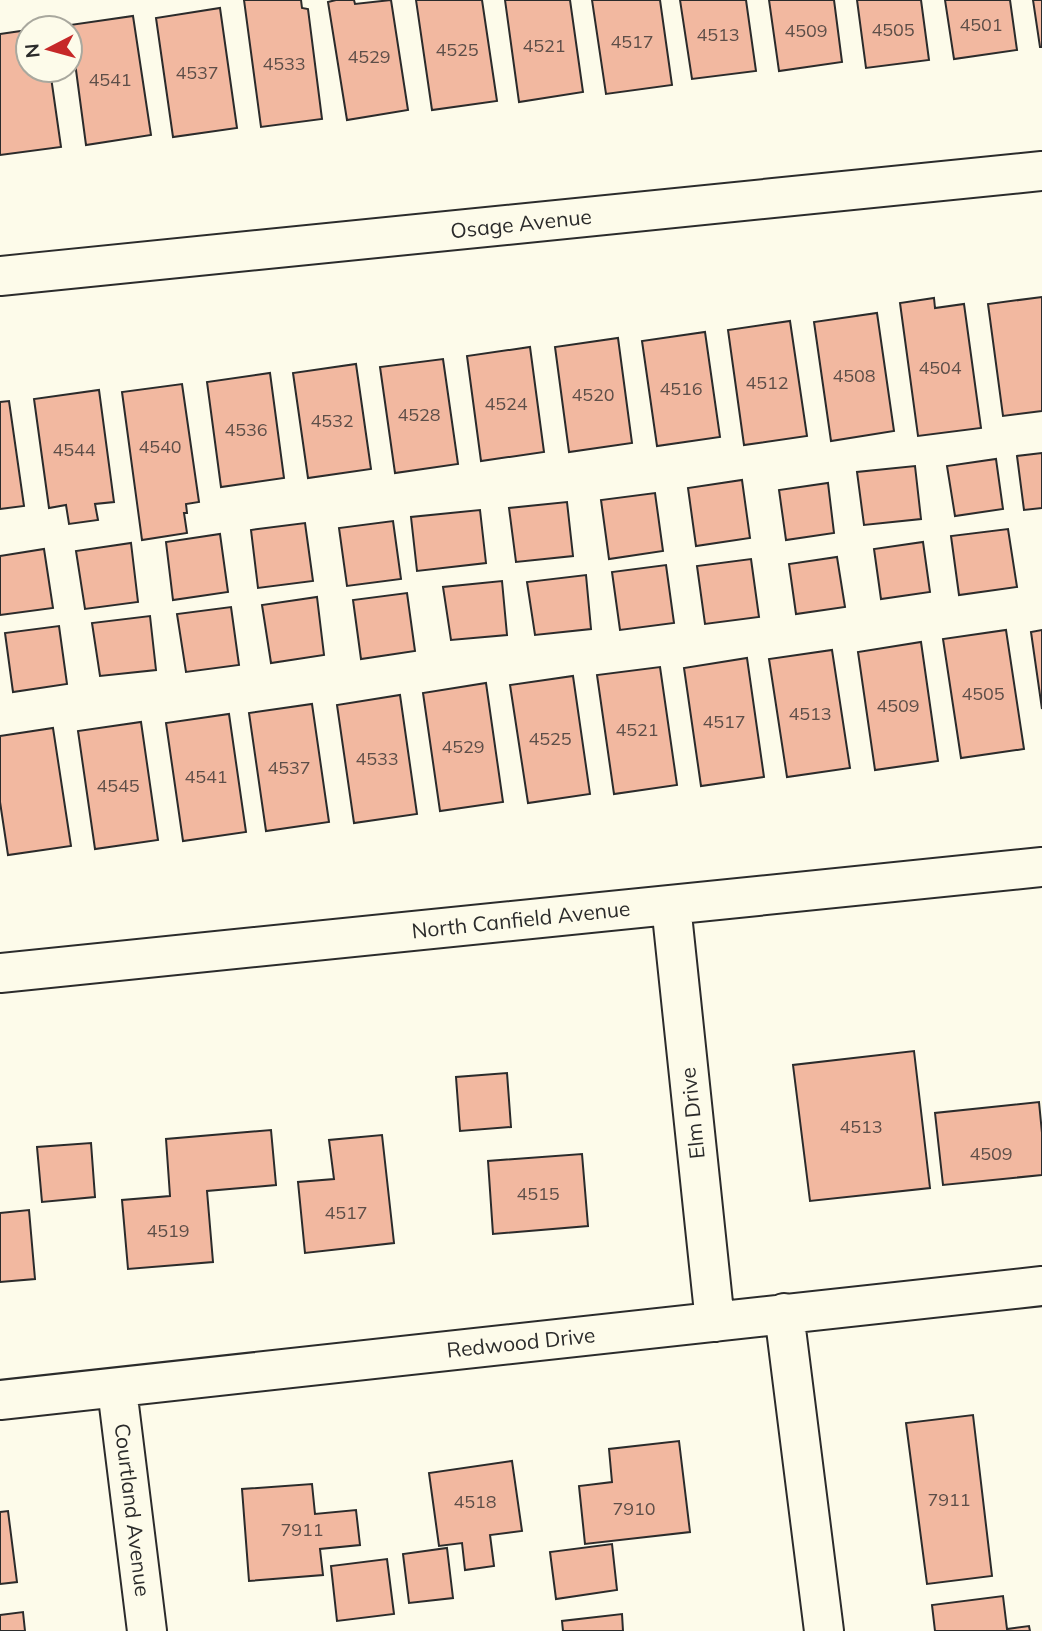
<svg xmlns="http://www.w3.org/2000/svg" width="1042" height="1631" font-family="Mulish,sans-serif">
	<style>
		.building { fill: #f2b8a0; stroke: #2b2b2b; stroke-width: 2 }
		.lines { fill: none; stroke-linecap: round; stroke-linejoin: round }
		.street-casing { stroke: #2b2b2b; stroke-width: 42 }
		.street { stroke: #fdfbea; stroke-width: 38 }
		.labels { text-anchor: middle; stroke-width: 5; stroke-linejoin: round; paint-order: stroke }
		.number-label { font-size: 18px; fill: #5d4e48 }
		.street-label { font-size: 21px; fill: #2b2b2b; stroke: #fdfbea }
	</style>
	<rect width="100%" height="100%" fill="#fdfbea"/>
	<path class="building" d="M244,0h57l1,8 6,1 14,110 -61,8z
		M336,0h18l1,4 36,-4 17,110 -61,10 -19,-118z
		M416,0h66l15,101 -65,9z
		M505,0h65l13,92 -64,10z
		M592,0h68l12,85 -66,9z
		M680,0h66l10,71 -64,8z
		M769,0h65l8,62 -63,9z
		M857,0h64l8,60 -63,8z
		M945,0h65l7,50 -63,9z
		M1033,0h9v47h-2z
		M220,8l17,120 -64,9 -17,-119z
		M133,16l18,119 -65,10 -16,-120z
		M28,30v40h22l11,77 -61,8v-121z
		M1042,297v114l-39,5 -15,-112z
		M934,298l1,10 29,-4 17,124 -63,8 -18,-133z
		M877,313l17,118 -63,10 -17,-119z
		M790,321l17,115 -63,9 -16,-115z
		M705,332l15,105 -63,9 -15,-105z
		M618,338l14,105 -63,9 -14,-105z
		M530,347l14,105 -63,9 -14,-105z
		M443,359l15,105 -63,9 -15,-106z
		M356,364l15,105 -63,9 -15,-105z
		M270,373l14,105 -63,9 -14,-105z
		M182,384l17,118 -13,2 1,9h-3l3,20 -45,7 -20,-148z
		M99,390l15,112 -19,2 3,16 -29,4 -3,-19 -17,3 -15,-109z
		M9,401l15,105 -24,3v-107z
		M1042,453v55l-18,2 -7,-54z
		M996,459l7,50 -48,7 -8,-50z
		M915,466l6,53 -57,6 -7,-53z
		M742,480l8,58 -54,8 -8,-58z
		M828,483l6,50 -48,7 -7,-50z
		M655,493l8,58 -54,8 -8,-59z
		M567,502l6,54 -57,6 -7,-54z
		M480,510l6,53 -69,8 -6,-54z
		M393,521l8,58 -54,7 -8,-58z
		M305,523l8,58 -55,7 -7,-58z
		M1008,529l9,58 -58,8 -8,-59z
		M220,534l8,58 -55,8 -7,-58z
		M923,542l7,50 -49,7 -7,-50z
		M131,543l7,59 -53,7 -9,-58z
		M44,549l9,59 -53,7v-59z
		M837,557l8,50 -49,7 -7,-50z
		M751,559l8,58 -54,7 -8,-58z
		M666,565l8,58 -54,7 -8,-58z
		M586,575l5,54 -56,6 -8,-53z
		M502,581l5,54 -56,5 -8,-53z
		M407,593l8,58 -54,8 -8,-59z
		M317,597l7,58 -53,8 -9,-58z
		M231,607l8,58 -53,7 -9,-58z
		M150,616l6,54 -56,6 -8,-53z
		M59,626l8,58 -54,8 -8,-59z
		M1006,630l18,119 -63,9 -18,-119z
		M1042,630v79l-11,-77z
		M921,642l17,119 -63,9 -17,-118z
		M832,650l18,118 -63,9 -18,-118z
		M747,658l17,119 -63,9 -17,-118z
		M660,667l17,118 -63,9 -17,-119z
		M573,676l17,118 -62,9 -18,-118z
		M486,683l17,119 -63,9 -17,-118z
		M400,695l17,119 -63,9 -17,-118z
		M312,704l17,118 -63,9 -17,-118z
		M229,714l17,118 -63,9 -17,-118z
		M141,722l17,118 -63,9 -17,-118z
		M53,728l18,118 -63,9 -8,-53v-66z
		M914,1051l16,137 -120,13 -17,-136z
		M507,1073l4,54 -51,4 -4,-54z
		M1039,1102l3,31v42l-99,10 -8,-72z
		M271,1130l5,55 -69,6 6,71 -85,7 -6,-69 48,-4 -4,-57z
		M382,1135l12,108 -89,10 -7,-71 36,-3 -5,-39z
		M91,1143l4,54 -53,5 -5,-55z
		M582,1154l6,72 -95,8 -5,-73z
		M29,1210l6,69 -35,3v-69z
		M973,1415l19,161 -65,8 -21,-161z
		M679,1441l11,91 -105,12 -6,-58 33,-4 -3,-33z
		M512,1461l10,70 -32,4 4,31 -29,4 -3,-27 -23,3 -10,-73z
		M312,1484l3,30 41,-4 4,35 -40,4 3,26 -74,6 -7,-92z
		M8,1511l9,71 -17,2v-72z
		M612,1544l5,46 -61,9 -6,-47z
		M447,1548l6,50 -44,5 -6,-49z
		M387,1559l7,55 -57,7 -6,-55z
		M1003,1596l4,33 22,-3 1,5h-95l-3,-26z
		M23,1612l2,19h-25v-16z
		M622,1614l1,17h-60l-1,-10z"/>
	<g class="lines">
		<g class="street-casing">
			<path id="street" d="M0,276l1042,-105
				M671,905l44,417
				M0,973l1042,-106
				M784,1313l40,318
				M117,1389l30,242
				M0,1400l1042,-114"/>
		</g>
		<use href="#street" class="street"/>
	</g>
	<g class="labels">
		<g class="number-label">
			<text x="981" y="31">4501</text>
			<text x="893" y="36">4505</text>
			<text x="806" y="37">4509</text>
			<text x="718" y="41">4513</text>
			<text x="632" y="48">4517</text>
			<text x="544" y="52">4521</text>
			<text x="457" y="56">4525</text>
			<text x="369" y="63">4529</text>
			<text x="284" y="70">4533</text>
			<text x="197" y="79">4537</text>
			<text x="110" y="86">4541</text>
			<text x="940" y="374">4504</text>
			<text x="854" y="382">4508</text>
			<text x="767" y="389">4512</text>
			<text x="681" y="395">4516</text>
			<text x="593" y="401">4520</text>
			<text x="506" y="410">4524</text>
			<text x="419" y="421">4528</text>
			<text x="332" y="427">4532</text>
			<text x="246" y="436">4536</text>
			<text x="160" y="453">4540</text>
			<text x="74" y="456">4544</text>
			<text x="983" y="700">4505</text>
			<text x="898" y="712">4509</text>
			<text x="810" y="720">4513</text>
			<text x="724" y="728">4517</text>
			<text x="637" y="736">4521</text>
			<text x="550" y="745">4525</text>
			<text x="463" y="753">4529</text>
			<text x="377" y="765">4533</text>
			<text x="289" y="774">4537</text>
			<text x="206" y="783">4541</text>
			<text x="118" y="792">4545</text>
			<text x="861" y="1133">4513</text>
			<text x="991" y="1160">4509</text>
			<text x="538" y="1200">4515</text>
			<text x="346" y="1219">4517</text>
			<text x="168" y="1237">4519</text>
			<text x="949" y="1506">7911</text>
			<text x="475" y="1508">4518</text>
			<text x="634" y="1515">7910</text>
			<text x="302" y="1536">7911</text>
		</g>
		<g class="street-label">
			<text transform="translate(521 224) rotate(-6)" y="7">Osage Avenue</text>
			<text transform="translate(521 920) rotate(-6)" y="7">North Canfield Avenue</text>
			<text transform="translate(693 1113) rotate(-96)" y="7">Elm Drive</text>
			<text transform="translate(521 1343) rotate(-6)" y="7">Redwood Drive</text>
			<text transform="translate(132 1510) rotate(83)" y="7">Courtland Avenue</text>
		</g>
	</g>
	<g transform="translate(49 49) rotate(264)"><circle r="33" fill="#fdfbea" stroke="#a9a89e" stroke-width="2"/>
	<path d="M0-5L12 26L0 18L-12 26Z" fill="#c62828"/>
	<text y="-10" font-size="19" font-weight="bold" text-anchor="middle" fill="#2b2b2b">N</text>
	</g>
</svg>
